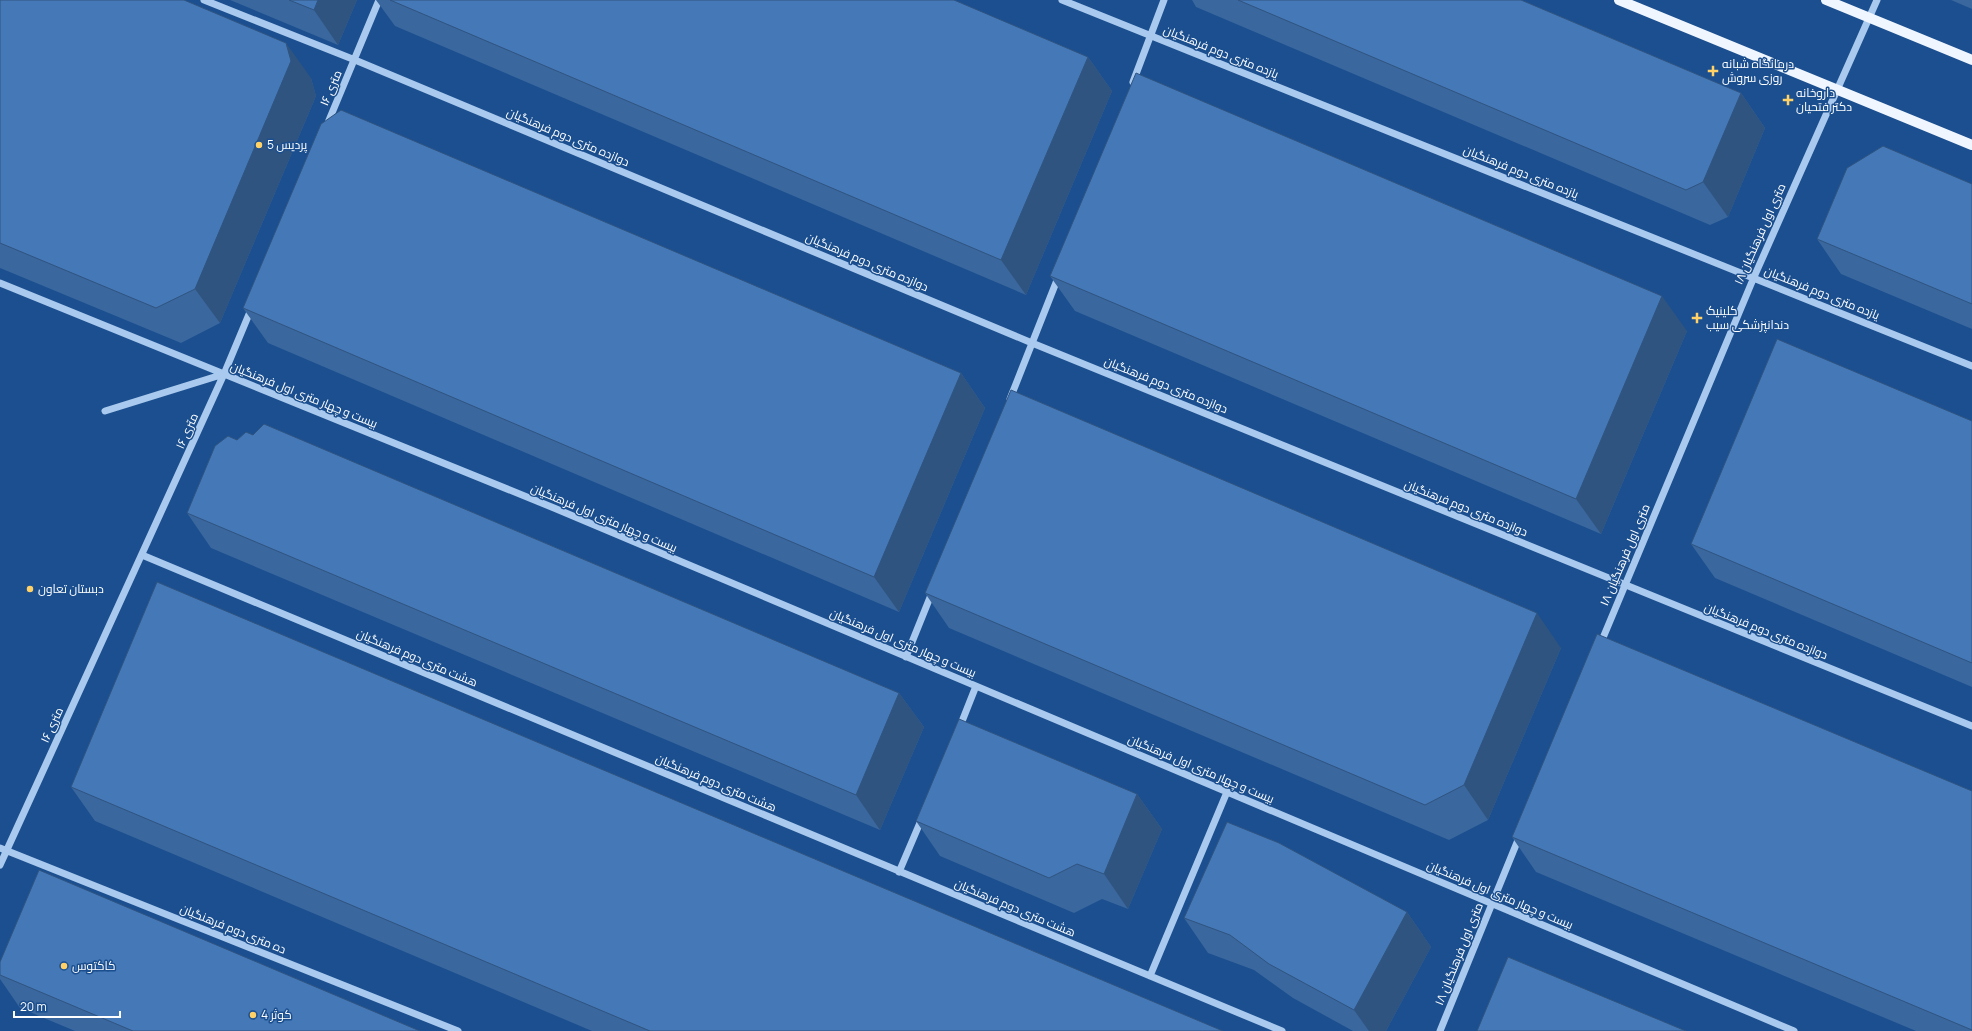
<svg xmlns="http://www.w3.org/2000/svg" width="1972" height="1031" font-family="Manrope,Cairo,sans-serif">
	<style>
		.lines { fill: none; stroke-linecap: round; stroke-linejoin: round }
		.minor { stroke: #a9c9ee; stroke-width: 7 }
		.major { stroke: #f0f6ff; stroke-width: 10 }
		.wall { fill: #3a679d }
		.shaded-wall { fill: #305480 }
		.building { fill: #4478b7; stroke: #305480 }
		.poi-dot { fill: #ffd166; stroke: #1b4f8f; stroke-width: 1.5 }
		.labels { text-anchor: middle; stroke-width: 3; stroke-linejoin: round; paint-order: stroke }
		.street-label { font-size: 12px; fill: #fff; stroke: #1b4f8f }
		.poi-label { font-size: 12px; fill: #fff; stroke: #1b4f8f; text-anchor: start }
	</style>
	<rect width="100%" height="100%" fill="#1b4f8f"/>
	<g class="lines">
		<path class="minor" d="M204,0l151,60 677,283 940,383
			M1062,0l910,366
			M1133,82l31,-82
			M327,125l52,-125
			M0,283l554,225 1240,523
			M1010,399l49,-124
			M105,411l119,-37
			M142,555l1140,476
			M1600,645l154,-368 123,-277
			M906,657l27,-67
			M959,729l17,-43
			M0,848l458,183
			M0,865l224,-491 28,-67
			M899,872l23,-54
			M1150,976l77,-184
			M1440,1031l80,-196"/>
		<path class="major" d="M1619,0l353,145
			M1826,0l146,60"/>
	</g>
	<path class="wall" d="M0,0l311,78 5,18 -96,227 -39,20 -181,-75z
		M230,0h127l-19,45z
		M376,0h14l698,57 24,34 -86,204 -631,-269z
		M1192,0h329l220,93 24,35 -37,89 -18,8 -514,-218z
		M1951,0h21v9z
		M1972,184v145l-131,-55 -24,-35z
		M1050,276l637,55 -86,203 -526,-223z
		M243,308l718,65 24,35 -86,204 -631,-269z
		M1972,421v266l-257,-109 -24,-34z
		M237,440l662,253 25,34 -44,103 -669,-282 -24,-35z
		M925,593l636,55 -73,172 -39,20 -500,-212z
		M71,787l1152,244h-631l-497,-210z
		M1972,791v240h-56l-380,-159 -24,-35z
		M1137,794l25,35 -34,80 -26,-10 -28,14 -134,-57 -24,-35z
		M1407,912l24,35 -45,84h-33l-60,-33 -39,-28 -46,-17 -24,-35z
		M0,962l420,69h-345l-55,-23 -20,-29z"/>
	<path class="shaded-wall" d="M318,0h39l-19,45 -24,-35z
		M286,43l25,35 5,18 -96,227 -25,-34z
		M1088,57l24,34 -86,204 -25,-35z
		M1741,93l24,35 -37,89 -25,-35z
		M1662,296l25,35 -86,203 -25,-35z
		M961,373l24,35 -86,204 -25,-35z
		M1537,613l24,35 -73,172 -24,-35z
		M899,693l25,34 -44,103 -24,-35z
		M1137,794l25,35 -34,80 -24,-35z
		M1407,912l24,35 -45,84h-17l-15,-21z"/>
	<path class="building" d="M0,0h184l102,43 5,18 -96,228 -39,19 -156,-65z
		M289,0h29l-4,10z
		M390,0h564l134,57 -87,203z
		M1238,0h283l220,93 -38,89 -17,8z
		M1136,73l526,223 -86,203 -526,-223z
		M341,110l620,263 -87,204 -631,-269 78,-184z
		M1883,146l89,38v120l-155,-65 30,-71z
		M1777,339l195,82v242l-281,-119z
		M1011,390l526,223 -73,172 -39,20 -500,-212z
		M264,424l635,269 -43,102 -669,-282 28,-67 13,-10 9,4 9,-8 7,3z
		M157,582l1066,449h-573l-579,-244z
		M1597,634l375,157v239l-460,-193z
		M959,719l178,75 -33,80 -27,-10 -28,14 -133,-57z
		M1227,822l52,21 128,69 -53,98 -85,-46 -39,-29 -46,-17z
		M39,870l381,161h-287l-133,-56v-13z
		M1508,957l178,74h-209z"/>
	<g class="poi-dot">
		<path d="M1711 65h4v4h4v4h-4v4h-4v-4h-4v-4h4z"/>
		<path d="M1786 94h4v4h4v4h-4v4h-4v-4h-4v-4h4z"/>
		<circle cx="259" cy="145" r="4"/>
		<path d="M1695 312h4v4h4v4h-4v4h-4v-4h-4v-4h4z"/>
		<circle cx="30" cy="589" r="4"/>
		<circle cx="64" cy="966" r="4"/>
		<circle cx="253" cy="1015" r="4"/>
	</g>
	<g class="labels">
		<g class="street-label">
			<text transform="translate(1221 52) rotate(22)" y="4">یازده متری دوم فرهنگیان</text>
			<text transform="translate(331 88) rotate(-67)" y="4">۱۶ متری</text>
			<text transform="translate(568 137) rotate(23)" y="4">دوازده متری دوم فرهنگیان</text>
			<text transform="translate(1521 172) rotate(22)" y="4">یازده متری دوم فرهنگیان</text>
			<text transform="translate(1760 234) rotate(-66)" y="4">۱۸ متری اول فرهنگیان</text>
			<text transform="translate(867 262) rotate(23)" y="4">دوازده متری دوم فرهنگیان</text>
			<text transform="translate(1822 293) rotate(22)" y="4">یازده متری دوم فرهنگیان</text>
			<text transform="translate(1166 385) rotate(22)" y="4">دوازده متری دوم فرهنگیان</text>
			<text transform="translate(304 395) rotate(22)" y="4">بیست و چهار متری اول فرهنگیان</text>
			<text transform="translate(187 431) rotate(-66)" y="4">۱۶ متری</text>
			<text transform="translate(1466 508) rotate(22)" y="4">دوازده متری دوم فرهنگیان</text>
			<text transform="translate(604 518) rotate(23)" y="4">بیست و چهار متری اول فرهنگیان</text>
			<text transform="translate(1625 555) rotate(-67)" y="4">۱۸ متری اول فرهنگیان</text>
			<text transform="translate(1766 631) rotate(22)" y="4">دوازده متری دوم فرهنگیان</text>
			<text transform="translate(903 643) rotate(23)" y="4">بیست و چهار متری اول فرهنگیان</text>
			<text transform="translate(417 658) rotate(23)" y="4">هشت متری دوم فرهنگیان</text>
			<text transform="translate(52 725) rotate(-65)" y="4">۱۶ متری</text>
			<text transform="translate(1201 769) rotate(23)" y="4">بیست و چهار متری اول فرهنگیان</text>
			<text transform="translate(716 783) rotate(23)" y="4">هشت متری دوم فرهنگیان</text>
			<text transform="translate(1500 895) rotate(23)" y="4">بیست و چهار متری اول فرهنگیان</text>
			<text transform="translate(1015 908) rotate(23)" y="4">هشت متری دوم فرهنگیان</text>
			<text transform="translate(233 929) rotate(22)" y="4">ده متری دوم فرهنگیان</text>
			<text transform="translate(1459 954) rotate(-68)" y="4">۱۸ متری اول فرهنگیان</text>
		</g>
		<g class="poi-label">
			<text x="1722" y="68">درمانگاه شبانه<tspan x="1722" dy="14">روزی سروش</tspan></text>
			<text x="1796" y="97">داروخانه<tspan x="1796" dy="14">دکتر فتحیان</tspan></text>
			<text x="267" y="149">پردیس 5</text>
			<text x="1706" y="315">کلینیک<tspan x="1706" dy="14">دندانپزشکی سیب</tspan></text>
			<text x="38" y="593">دبستان تعاون</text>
			<text x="72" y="970">کاکتوس</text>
			<text x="261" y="1019">کوثر 4</text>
		</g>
	</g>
	<path d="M14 1011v6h106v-6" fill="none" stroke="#ffffff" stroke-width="2"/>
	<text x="20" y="1011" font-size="12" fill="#ffffff" stroke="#1b4f8f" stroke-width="3" paint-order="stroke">20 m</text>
</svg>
